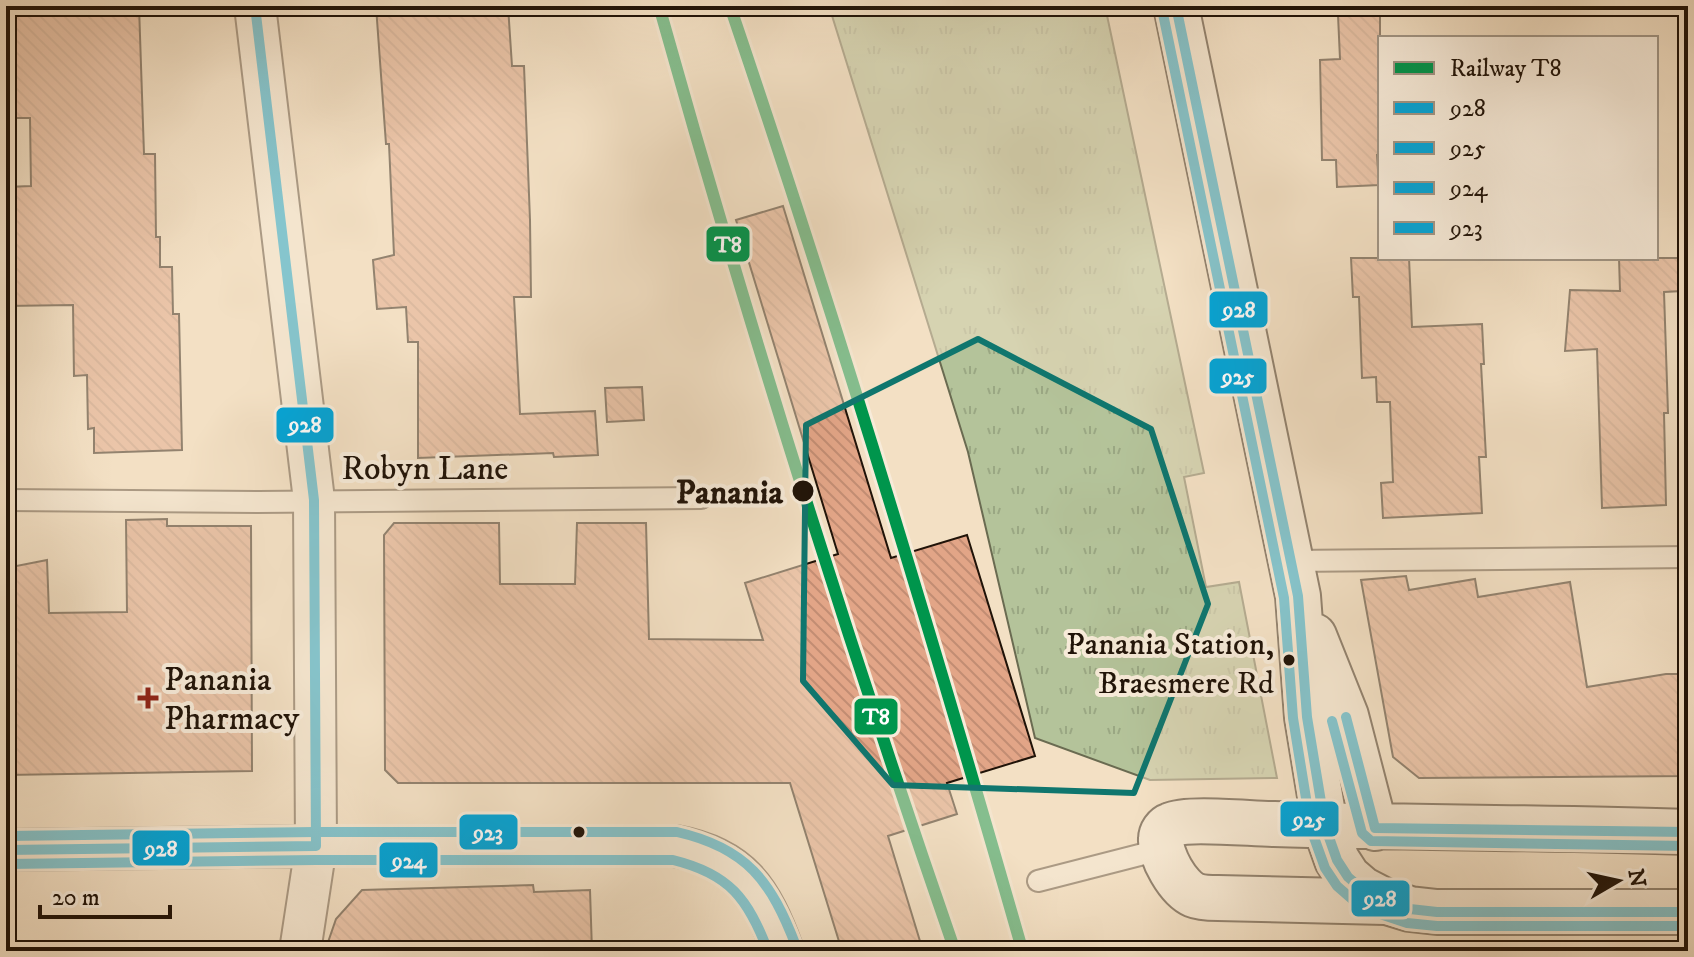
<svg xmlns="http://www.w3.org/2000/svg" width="1694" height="957" font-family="'IM FELL DW Pica',serif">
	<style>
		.park { fill: url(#park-tufts); stroke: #6a6b51; stroke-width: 2 }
		.building { fill: url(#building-back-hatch); stroke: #201308; stroke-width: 2 }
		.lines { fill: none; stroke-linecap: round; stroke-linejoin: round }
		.lane-casing { stroke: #554637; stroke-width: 24 }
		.street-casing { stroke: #554637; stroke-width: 44 }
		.secondary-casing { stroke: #201308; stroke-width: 48 }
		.lane { stroke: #f7ebd9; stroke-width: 20 }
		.street { stroke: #f7ebd9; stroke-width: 40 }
		.secondary { stroke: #f7ebd9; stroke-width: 44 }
		.bus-1-casing { stroke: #f7ebd9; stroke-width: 16 }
		.bus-2-casing { stroke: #f7ebd9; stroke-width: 16 }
		.bus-3-casing { stroke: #f7ebd9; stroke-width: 16 }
		.bus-4-casing { stroke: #f7ebd9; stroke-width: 16 }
		.bus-1 { stroke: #03a5d8; stroke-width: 10 }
		.bus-2 { stroke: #03a5d8; stroke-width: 10 }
		.bus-3 { stroke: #03a5d8; stroke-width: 10 }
		.bus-4 { stroke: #03a5d8; stroke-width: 10 }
		.rail-1-casing { stroke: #f7ebd9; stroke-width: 18 }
		.rail-1 { stroke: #00954c; stroke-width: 12 }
		.marked { fill: none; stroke: #0f766e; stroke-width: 6; stroke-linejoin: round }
		.stop-dot { fill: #201308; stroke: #f7ebd9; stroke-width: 3 }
		.poi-dot { fill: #8f2418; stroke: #f7ebd9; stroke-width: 3 }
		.labels { text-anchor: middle; stroke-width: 8; stroke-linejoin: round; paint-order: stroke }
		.bus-label { font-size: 32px; fill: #201308; stroke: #f7ebd9; text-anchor: end }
		.street-label { font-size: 34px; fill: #201308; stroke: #f7ebd9 }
		.stop-label { font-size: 34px; font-weight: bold; fill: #201308; stroke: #f7ebd9; text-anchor: end }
		.poi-label { font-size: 34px; fill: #201308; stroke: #f7ebd9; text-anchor: start }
		.line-badge { stroke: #f7ebd9; stroke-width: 3 }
		.badge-label { font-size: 22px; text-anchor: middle; font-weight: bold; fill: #fff }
	</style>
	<defs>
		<pattern id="park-tufts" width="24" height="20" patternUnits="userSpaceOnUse" patternTransform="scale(2)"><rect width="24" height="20" fill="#b4c39a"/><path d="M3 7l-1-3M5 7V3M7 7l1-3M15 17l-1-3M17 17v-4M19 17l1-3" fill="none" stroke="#9aa783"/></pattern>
		<pattern id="building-back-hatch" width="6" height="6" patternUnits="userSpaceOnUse" patternTransform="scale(2)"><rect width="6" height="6" fill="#e2a587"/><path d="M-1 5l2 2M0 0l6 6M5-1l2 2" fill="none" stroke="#c28d73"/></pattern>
	</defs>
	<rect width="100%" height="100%" fill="#f3e0c4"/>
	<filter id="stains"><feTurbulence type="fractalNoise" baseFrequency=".0025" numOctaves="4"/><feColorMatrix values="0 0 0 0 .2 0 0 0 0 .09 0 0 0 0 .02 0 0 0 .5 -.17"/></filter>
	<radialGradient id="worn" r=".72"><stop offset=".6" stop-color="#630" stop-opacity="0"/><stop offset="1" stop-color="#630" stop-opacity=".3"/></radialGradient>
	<path class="park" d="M829,6h276l99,467 -20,4 22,110 33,-5 38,196 -127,2 -115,-42 -67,-286z"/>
	<path class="building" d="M12,6h127l5,148h11l1,83h4v30h12l1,47h6l3,136 -88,3v-25l-6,1 -1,-54 -13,1 -1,-71 -67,1v-119l25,-1 -1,-68h-20l-2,-77h4z
		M376,6h132l4,60h12l6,154 1,77h-17l6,117 75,-3 3,44 -44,2 -1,-4 -135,5v-116h-10l-2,-35 -29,2 -4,-49 21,-5 -5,-111h-3z
		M1380,13v142h-3l2,30 -42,2 -1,-27h-14l-2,-100 20,-1 -2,-44z
		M783,206l108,352 76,-23 68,221 -88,27 10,31 -69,22 35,115h-81l-52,-168h-392l-13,-13 -1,-235 10,-12h105l1,61h75l2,-61h69l3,116 114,1 -18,-57 93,-29 -102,-334z
		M1351,258h58l3,69 70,-3 2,40h-3l5,93h-7l3,56 -99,5 -2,-35 12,-1 -3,-80h-13l-1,-25 -14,1 -3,-81h-6z
		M1619,258h62l1,33 -18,1 4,121h-4l2,92 -64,3 -5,-159 -32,2 5,-61 50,1z
		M642,387l2,33 -37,2 -2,-34z
		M167,519v7h84l1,245 -246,4v-207l41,-8 2,53 78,-1 -1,-92z
		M1406,576l3,14 66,-11 3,18 92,-15 17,105 79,-13h22v102l-269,2 -26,-21 -32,-177z
		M533,885l1,7 56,-2 2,61h-267l11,-32 26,-29z"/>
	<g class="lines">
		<g class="lane-casing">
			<path id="lane" d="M6,500l252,2 443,-4
				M1290,561l398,-4
				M1038,881l125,-32"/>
		</g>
		<g class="street-casing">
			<path id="street" d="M255,6l59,494 2,346 -16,105
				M6,850l310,-4h359c66,12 86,45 108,105"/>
		</g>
		<g class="secondary-casing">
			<path id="secondary" d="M1176,6l122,590 9,121 18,109 12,34 11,17 14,12 25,13 23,7 27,3h251
				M1314,636l32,80 29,112
				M1385,902l-167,-4c-8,0 -17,0 -24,-3 -16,-7 -34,-39 -33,-56 0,-6 4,-12 10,-14 17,-8 81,-1 103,-1 138,4 276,3 414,8"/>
		</g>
		<use href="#lane" class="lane"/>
		<use href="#street" class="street"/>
		<use href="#secondary" class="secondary"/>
		<g class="bus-1-casing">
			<path id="bus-1" d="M255,6l59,494 2,346
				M1176,6l122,590 9,121 18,109 12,34 11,17 14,12 25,13 23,7 27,3h251
				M1346,717l29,111 313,4
				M6,850l310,-4"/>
		</g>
		<g class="bus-2-casing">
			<path id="bus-2" d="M1162,9l122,589 9,120 18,111 14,39 12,18 16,14 30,15 24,8 30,3h251
				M1332,721l30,112 9,8 317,5"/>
		</g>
		<g class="bus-3-casing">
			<path id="bus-3" d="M6,864l310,-4h357c57,14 75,39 95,91"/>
		</g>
		<g class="bus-4-casing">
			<path id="bus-4" d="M6,836l310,-4h361c70,16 94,49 119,114"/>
		</g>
		<use href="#bus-1" class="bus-1"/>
		<use href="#bus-2" class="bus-2"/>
		<use href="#bus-3" class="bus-3"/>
		<use href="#bus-4" class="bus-4"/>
		<g class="rail-1-casing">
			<path id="rail-1" d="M659,6c89,318 188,633 296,945
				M730,6c105,309 200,622 290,936"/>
		</g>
		<use href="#rail-1" class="rail-1"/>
	</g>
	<path d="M0 0H1694V957H0ZM978,339l173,90 57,175 -74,189 -241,-8 -90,-104 3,-256z" fill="#f3e0c4" fill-opacity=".55" fill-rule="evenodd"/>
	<path class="marked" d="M978,339l173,90 57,175 -74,189 -241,-8 -90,-104 3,-256z"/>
	<g class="stop-dot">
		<circle cx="803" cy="491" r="12"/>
		<circle cx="1289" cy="660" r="7"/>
		<circle cx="579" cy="832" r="7"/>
	</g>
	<path class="poi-dot" d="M144 686h8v8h8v8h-8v8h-8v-8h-8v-8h8z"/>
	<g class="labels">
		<g class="bus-label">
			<text x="1274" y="654">Panania Station,<tspan x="1274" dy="39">Braesmere Rd</tspan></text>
		</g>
		<g class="street-label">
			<text x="425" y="479">Robyn Lane</text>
		</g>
		<g class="stop-label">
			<text x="783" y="503">Panania</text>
		</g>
		<g class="poi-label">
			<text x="164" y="690">Panania<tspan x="164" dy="39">Pharmacy</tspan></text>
		</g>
	</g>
	<g class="line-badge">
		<rect x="705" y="225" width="46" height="38" rx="8" fill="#00954c"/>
		<rect x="1208" y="290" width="61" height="39" rx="8" fill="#03a5d8"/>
		<rect x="1208" y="357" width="60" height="38" rx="8" fill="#03a5d8"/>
		<rect x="275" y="406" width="60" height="38" rx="8" fill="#03a5d8"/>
		<rect x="853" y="697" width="46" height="39" rx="8" fill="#00954c"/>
		<rect x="1279" y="800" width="61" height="38" rx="8" fill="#03a5d8"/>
		<rect x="458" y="813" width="61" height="38" rx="8" fill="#03a5d8"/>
		<rect x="131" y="829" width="60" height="38" rx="8" fill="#03a5d8"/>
		<rect x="378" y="841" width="61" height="38" rx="8" fill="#03a5d8"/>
		<rect x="1350" y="879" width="61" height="39" rx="8" fill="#03a5d8"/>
	</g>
	<g class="badge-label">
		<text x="728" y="252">T8</text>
		<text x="1239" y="317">928</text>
		<text x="1238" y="384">925</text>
		<text x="305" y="432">928</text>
		<text x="876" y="724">T8</text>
		<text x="1309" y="827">925</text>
		<text x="488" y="840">923</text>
		<text x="161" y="856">928</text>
		<text x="409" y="868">924</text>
		<text x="1380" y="906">928</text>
	</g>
	<rect width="1694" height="957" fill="none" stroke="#f3e0c4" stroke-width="32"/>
	<rect x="8" y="8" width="1678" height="941" fill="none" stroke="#201308" stroke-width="4"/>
	<rect x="16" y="16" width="1662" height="925" fill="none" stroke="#201308" stroke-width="2"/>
	<rect x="1378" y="36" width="280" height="224" fill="#f7ebd9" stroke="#a19585" stroke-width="2"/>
	<rect x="1394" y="62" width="40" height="12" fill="#00954c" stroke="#a19585" stroke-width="2"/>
	<text x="1450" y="76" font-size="24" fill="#201308">Railway T8</text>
	<rect x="1394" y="102" width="40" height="12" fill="#03a5d8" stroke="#a19585" stroke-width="2"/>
	<text x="1450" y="116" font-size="24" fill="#201308">928</text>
	<rect x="1394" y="142" width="40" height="12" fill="#03a5d8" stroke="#a19585" stroke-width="2"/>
	<text x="1450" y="156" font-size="24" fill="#201308">925</text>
	<rect x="1394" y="182" width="40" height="12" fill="#03a5d8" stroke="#a19585" stroke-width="2"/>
	<text x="1450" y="196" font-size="24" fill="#201308">924</text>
	<rect x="1394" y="222" width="40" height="12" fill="#03a5d8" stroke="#a19585" stroke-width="2"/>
	<text x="1450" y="236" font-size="24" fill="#201308">923</text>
	<g transform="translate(1618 881) rotate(81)" stroke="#f7ebd9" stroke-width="6" paint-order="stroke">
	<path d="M0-6L14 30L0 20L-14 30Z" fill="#201308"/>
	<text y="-12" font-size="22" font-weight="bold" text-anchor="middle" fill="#201308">N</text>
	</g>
	<path d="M40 905v12h130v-12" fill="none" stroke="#201308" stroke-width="4"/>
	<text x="52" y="905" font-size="24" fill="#201308" stroke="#f7ebd9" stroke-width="6" paint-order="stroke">20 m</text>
	<rect width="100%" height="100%" filter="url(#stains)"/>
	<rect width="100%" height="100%" fill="url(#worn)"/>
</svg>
